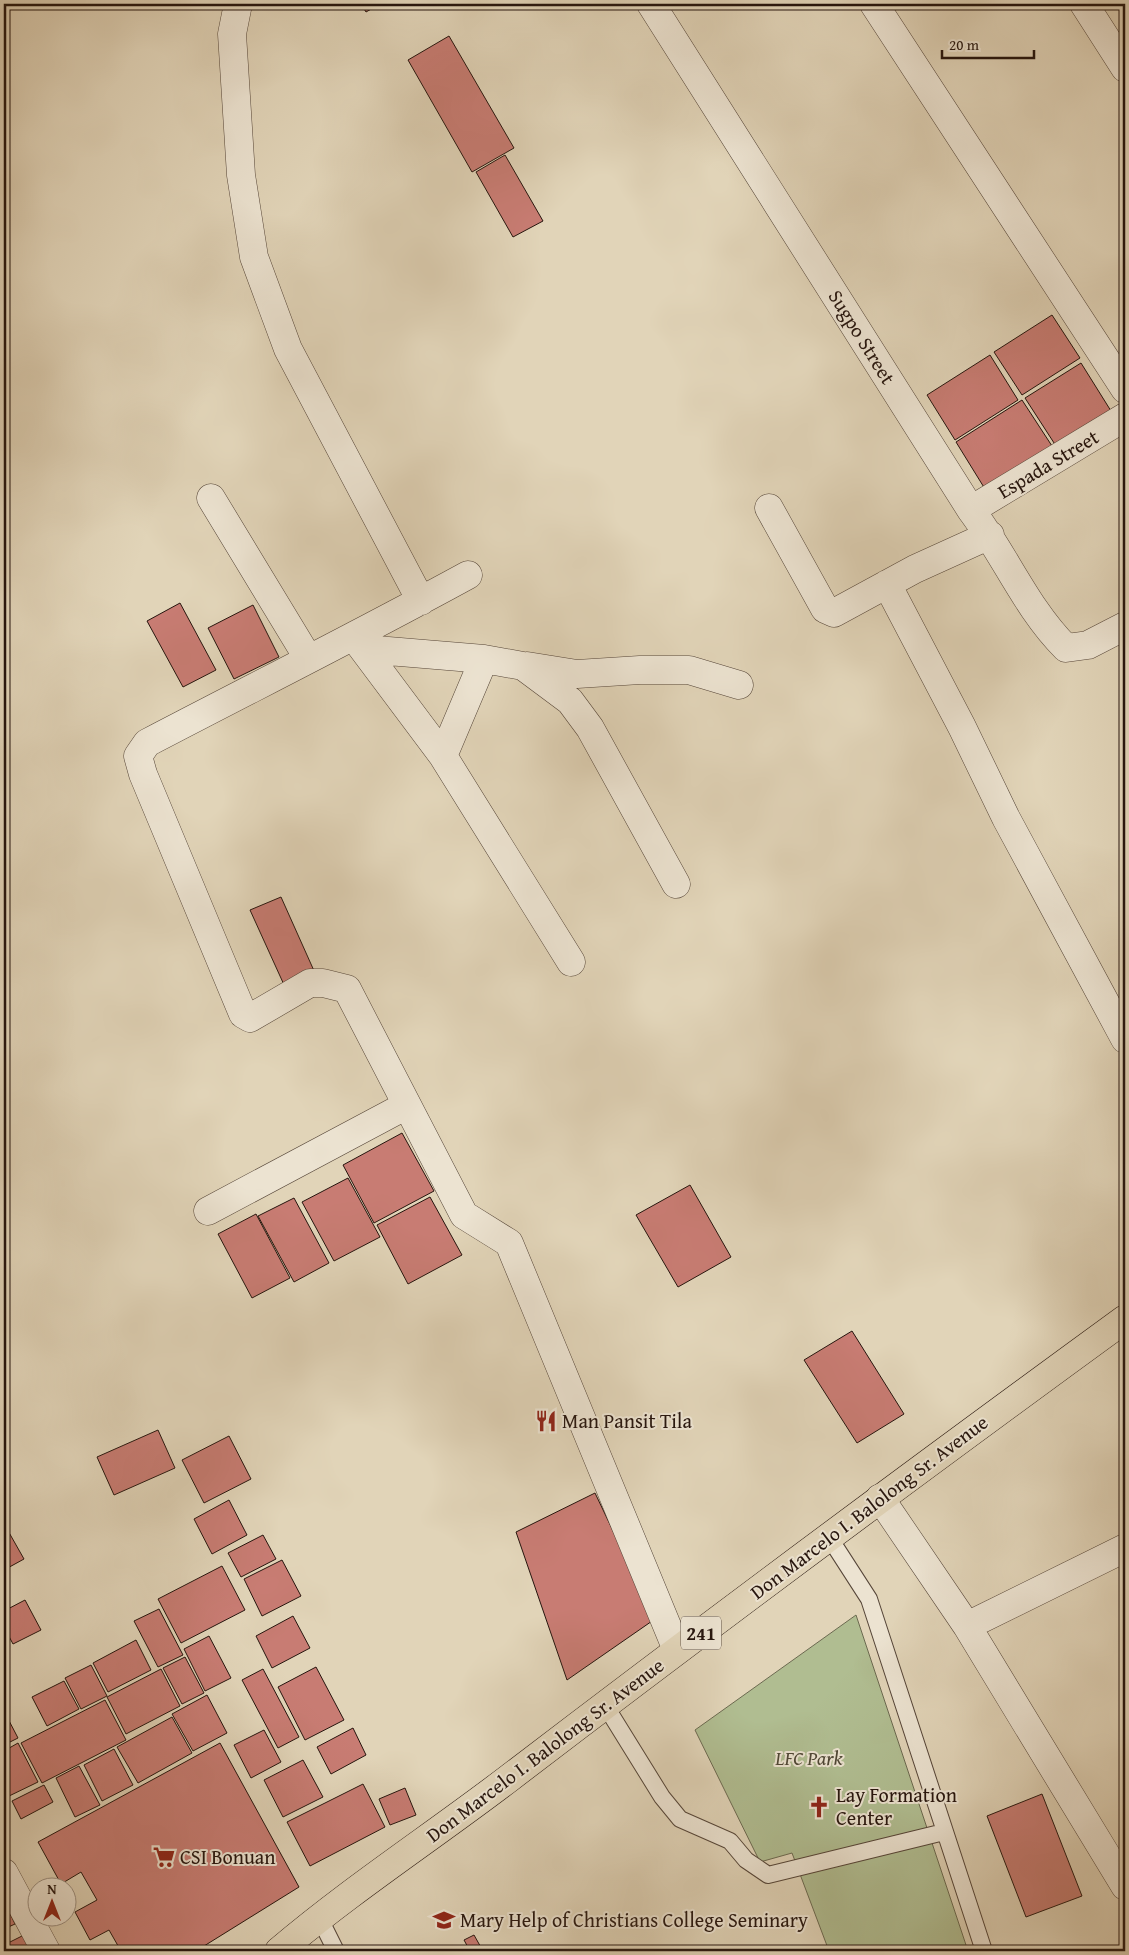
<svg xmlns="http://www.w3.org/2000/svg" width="1129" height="1955" font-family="'Gentium Book Plus',serif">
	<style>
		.green { fill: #b0bd91; stroke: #6b6950 }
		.building { fill: #c87c73; stroke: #26150e }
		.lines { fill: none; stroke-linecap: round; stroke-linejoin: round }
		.lane-casing { stroke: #554538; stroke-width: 18 }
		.street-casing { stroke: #554538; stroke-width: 29 }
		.primary-casing { stroke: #26150e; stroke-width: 29 }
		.lane { stroke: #ece3d1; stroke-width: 16 }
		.street { stroke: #ece3d1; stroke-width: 28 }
		.primary { stroke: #e1d4b8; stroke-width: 28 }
		.labels { text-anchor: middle; stroke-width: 4; stroke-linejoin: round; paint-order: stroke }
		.shield { fill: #ece3d1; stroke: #615348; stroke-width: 1 }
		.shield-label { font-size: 19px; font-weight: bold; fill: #26150e }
		.street-label { font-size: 20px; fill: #26150e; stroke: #ece3d1 }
		.poi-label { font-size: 20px; fill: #26150e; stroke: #ece3d1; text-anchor: start }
		.park-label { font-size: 20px; font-style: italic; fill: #4f4735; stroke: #ece3d1 }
	</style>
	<rect width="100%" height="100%" fill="#e1d4b8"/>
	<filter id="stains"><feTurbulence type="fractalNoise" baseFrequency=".004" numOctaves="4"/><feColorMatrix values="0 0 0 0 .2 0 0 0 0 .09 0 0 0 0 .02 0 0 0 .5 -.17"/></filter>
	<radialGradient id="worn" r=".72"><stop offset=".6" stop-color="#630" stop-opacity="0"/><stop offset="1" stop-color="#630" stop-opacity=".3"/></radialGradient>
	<path class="green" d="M856,1615l112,336h-139l-37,-98 -32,9 -65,-132z"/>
	<path class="building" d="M361,4h19l-14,8z
		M449,36l65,112 -42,24 -64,-112z
		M505,155l38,66 -30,16 -37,-65z
		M1052,315l28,43 -58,37 -28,-43z
		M990,355l28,45 -63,40 -28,-45z
		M1081,363l30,48 -55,35 -31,-48z
		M1022,400l30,46 -67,43 -29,-47z
		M180,603l36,67 -33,17 -36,-66z
		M253,605l26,52 -45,22 -26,-51z
		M281,897l34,76 -30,14 -35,-77z
		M402,1133l32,58 -60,32 -31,-58z
		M348,1178l32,59 -46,24 -32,-59z
		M690,1185l41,72 -53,30 -42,-72z
		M430,1197l32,58 -54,29 -31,-59z
		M294,1198l35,65 -35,19 -36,-66z
		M256,1214l34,64 -38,20 -34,-64z
		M852,1331l52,83 -47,29 -53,-83z
		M158,1430l17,38 -61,27 -17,-38z
		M229,1436l22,43 -47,24 -22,-43z
		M595,1493l60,126 -88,61 -51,-148z
		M229,1500l18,35 -35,19 -18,-35z
		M7,1529l17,30 -20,11v-39z
		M263,1535l13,24 -35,18 -13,-24z
		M282,1560l19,36 -39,20 -18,-37z
		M222,1566l23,44 -64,33 -23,-44z
		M25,1600l16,30 -28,14 -9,-17v-16z
		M159,1609l24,46 -25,12 -24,-46z
		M293,1616l17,32 -38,20 -16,-32z
		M209,1636l22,42 -26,13 -21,-42z
		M136,1640l15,30 -43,22 -15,-29z
		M185,1657l19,36 -22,11 -19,-36z
		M91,1665l16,31 -26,13 -16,-31z
		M316,1667l28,53 -39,20 -27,-53z
		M161,1669l19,37 -54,28 -19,-37z
		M263,1669l36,68 -21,11 -36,-68z
		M64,1681l15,28 -32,17 -15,-29z
		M207,1695l20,38 -34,18 -21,-37z
		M105,1700l21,40 -84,43 -21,-40z
		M5,1713l13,25 -14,7v-31z
		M172,1717l20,36 -54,30 -21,-36z
		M353,1728l13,27 -35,19 -14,-27z
		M264,1730l17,32 -30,16 -17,-33z
		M18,1743l20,39 -31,15 -3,-6v-40z
		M220,1743l79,144 -103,64h-75l-12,-21 -19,10 -15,-28 22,-12 -16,-28 -20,12 -23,-42z
		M114,1749l19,36 -31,16 -18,-36z
		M303,1760l20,37 -40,20 -19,-37z
		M79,1766l21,39 -25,12 -19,-39z
		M363,1784l22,43 -75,39 -23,-44z
		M44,1785l9,17 -32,17 -9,-18z
		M405,1788l11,27 -26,10 -11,-26z
		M1042,1794l40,102 -56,21 -39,-101z
		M4,1901l11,23 -11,5z
		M30,1932l10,19h-36v-6z
		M474,1935l9,16h-13l-6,-11z"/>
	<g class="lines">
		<g class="lane-casing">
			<path id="lane" d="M829,1537l40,62 115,352
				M605,1705l57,92 18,22 50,22 16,19 22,15 176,-43
				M319,1917l17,34"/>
		</g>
		<g class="street-casing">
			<path id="street" d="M238,4l-6,30 9,141 13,82 34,92 133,252
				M651,4l320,506c34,45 55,98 95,138l22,-3 37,-19
				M874,4l251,385
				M1084,4l41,64
				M211,498l97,160
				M769,508l56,101 9,4 81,-44 75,-34
				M971,510l154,-93
				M468,575c-106,58 -214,112 -321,168l-9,13 5,18 100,240 7,4 60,-35h13l24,6 117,226 45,28 168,407
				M887,584l75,143 44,91 119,221
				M357,641l86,115 128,206
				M364,649l120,10 39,7 47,35 20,27 86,156
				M527,666l50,8 63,-4h49l50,15
				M443,756l41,-97
				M208,1211l199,-106
				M880,1498l87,128 158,260
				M967,1626l158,-78
				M4,1873l42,78"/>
		</g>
		<g class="primary-casing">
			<path id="primary" d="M279,1951c73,-62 153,-114 229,-172 204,-156 410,-309 617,-460"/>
		</g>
		<use href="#lane" class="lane"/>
		<use href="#street" class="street"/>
		<use href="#primary" class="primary"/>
	</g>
	<defs>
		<g id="restaurant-bare" transform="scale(1.725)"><path d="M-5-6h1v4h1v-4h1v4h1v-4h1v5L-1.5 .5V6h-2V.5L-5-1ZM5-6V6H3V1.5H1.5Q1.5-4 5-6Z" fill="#8f2418" stroke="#ece3d1" stroke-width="2.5" paint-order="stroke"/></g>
		<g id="church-bare" transform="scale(1.725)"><path d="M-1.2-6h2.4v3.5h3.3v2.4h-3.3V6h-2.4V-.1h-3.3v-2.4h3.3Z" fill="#8f2418" stroke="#ece3d1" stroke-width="2.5" paint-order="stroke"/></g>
		<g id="supermarket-bare" transform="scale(1.725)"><path d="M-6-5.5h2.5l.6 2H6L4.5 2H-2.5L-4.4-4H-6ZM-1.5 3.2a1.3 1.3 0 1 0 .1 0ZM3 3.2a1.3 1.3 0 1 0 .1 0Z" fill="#8f2418" stroke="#ece3d1" stroke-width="2.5" paint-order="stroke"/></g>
		<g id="university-bare" transform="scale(1.725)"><path d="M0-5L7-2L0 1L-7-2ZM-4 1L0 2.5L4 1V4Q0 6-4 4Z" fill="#8f2418" stroke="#ece3d1" stroke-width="2.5" paint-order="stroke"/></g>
	</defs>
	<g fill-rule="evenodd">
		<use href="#restaurant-bare" x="546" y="1421"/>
		<use href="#church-bare" x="819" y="1807"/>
		<use href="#supermarket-bare" x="164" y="1857"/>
		<use href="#university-bare" x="444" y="1920"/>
	</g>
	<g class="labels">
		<rect class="shield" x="681" y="1616.5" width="40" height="33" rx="4"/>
		<g class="shield-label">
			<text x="701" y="1640">241</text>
		</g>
		<g class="street-label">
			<text transform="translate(862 337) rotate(58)" y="7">Sugpo Street</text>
			<text transform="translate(1048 464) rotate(-31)" y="7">Espada Street</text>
			<text transform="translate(869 1507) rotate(-37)" y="7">Don Marcelo I. Balolong Sr. Avenue</text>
			<text transform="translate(545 1750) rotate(-37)" y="7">Don Marcelo I. Balolong Sr. Avenue</text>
		</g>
		<g class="poi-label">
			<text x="562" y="1428">Man Pansit Tila</text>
			<text x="836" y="1802">Lay Formation<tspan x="836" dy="23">Center</tspan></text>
			<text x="180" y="1864">CSI Bonuan</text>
			<text x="460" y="1927">Mary Help of Christians College Seminary</text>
		</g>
		<g class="park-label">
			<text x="809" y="1765">LFC Park</text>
		</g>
	</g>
	<rect width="1129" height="1955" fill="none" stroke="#e1d4b8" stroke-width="20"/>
	<rect x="5" y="5" width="1119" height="1945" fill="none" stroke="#26150e" stroke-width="2.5"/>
	<rect x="10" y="10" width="1109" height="1935" fill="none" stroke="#26150e"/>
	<g transform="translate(52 1902)"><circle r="24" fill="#ece3d1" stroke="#9d9183"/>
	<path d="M0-4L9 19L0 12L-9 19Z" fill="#8f2418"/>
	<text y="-8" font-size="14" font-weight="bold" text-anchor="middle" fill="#26150e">N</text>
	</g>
	<path d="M942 50v8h92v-8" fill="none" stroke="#26150e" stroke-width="2.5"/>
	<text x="949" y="50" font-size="15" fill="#26150e" stroke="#ece3d1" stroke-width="4" paint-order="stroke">20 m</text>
	<rect width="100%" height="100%" filter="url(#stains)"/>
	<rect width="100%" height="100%" fill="url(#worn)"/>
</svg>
